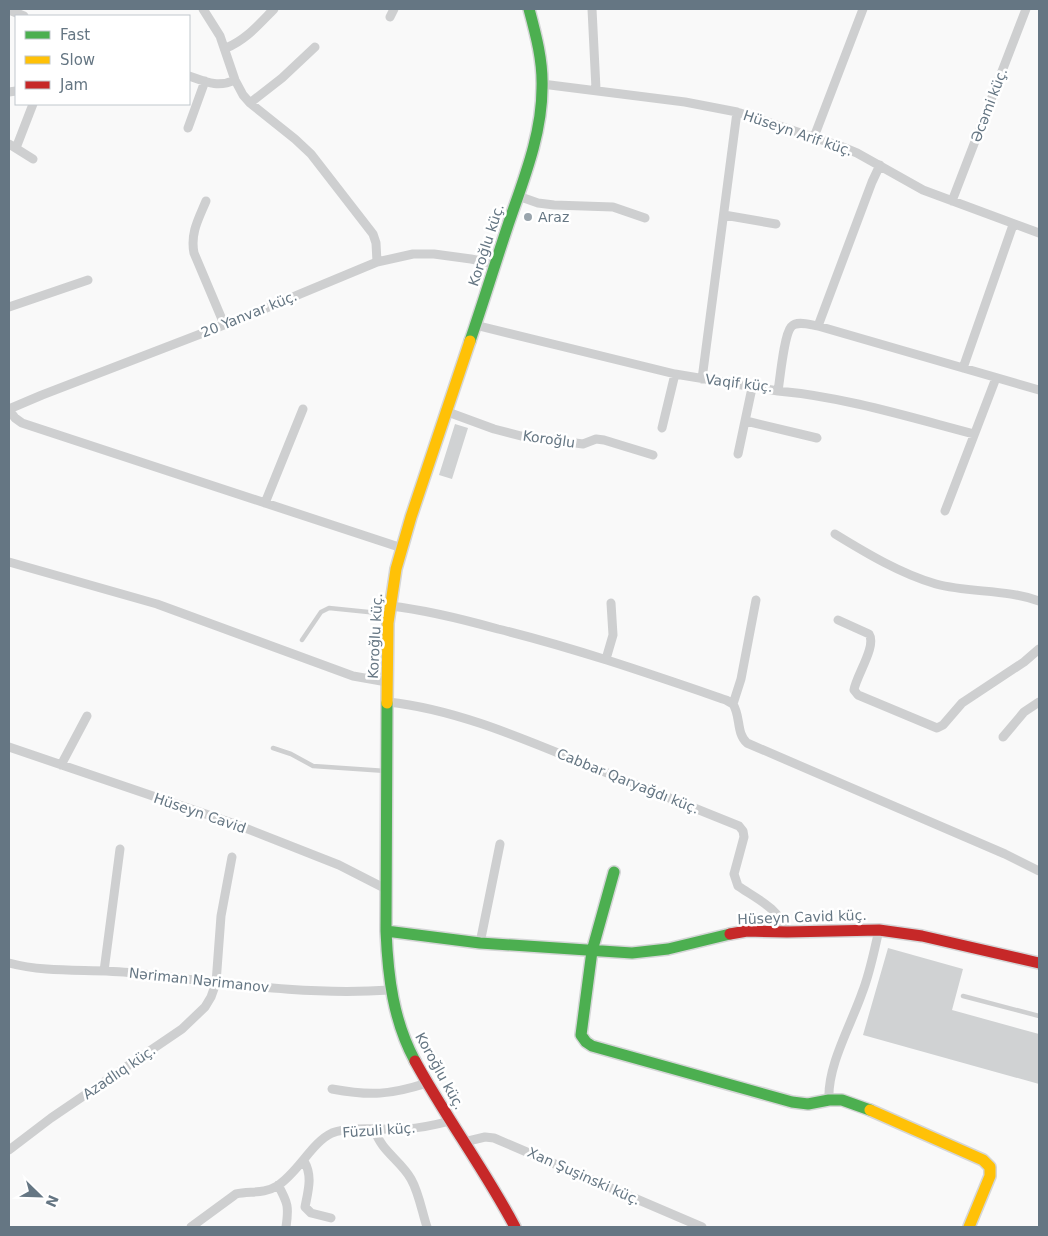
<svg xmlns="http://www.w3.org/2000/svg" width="1048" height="1236" font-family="'DejaVu Sans',sans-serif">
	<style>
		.building { fill: #d0d2d3 }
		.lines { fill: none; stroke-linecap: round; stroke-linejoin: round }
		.fast-casing { stroke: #d5d6d7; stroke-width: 14 }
		.slow-casing { stroke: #d5d6d7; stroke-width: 14 }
		.jam-casing { stroke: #d5d6d7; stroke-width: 14 }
		.lane { stroke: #cecfd0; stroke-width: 4.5 }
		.street { stroke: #cecfd0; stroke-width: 9 }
		.fast { stroke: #4caf50; stroke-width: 11 }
		.slow { stroke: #ffc107; stroke-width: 11 }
		.jam { stroke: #c62828; stroke-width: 11 }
		.poi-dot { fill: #99a4ac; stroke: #fff; stroke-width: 2 }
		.labels { text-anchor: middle; stroke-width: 5; stroke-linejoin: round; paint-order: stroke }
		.street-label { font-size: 14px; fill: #657683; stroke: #fff }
		.poi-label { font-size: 14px; fill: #657683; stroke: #fff; text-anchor: start }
	</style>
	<rect width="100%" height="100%" fill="#f9f9f9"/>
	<path class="building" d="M455,424l13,4 -16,51 -13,-4z
		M888,948l75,21 -11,41 87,24v50l-176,-49z"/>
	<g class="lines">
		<g class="fast-casing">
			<path id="fast" d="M470,341c13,-38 25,-77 38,-116 15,-44 34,-90 34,-137 1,-27 -6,-53 -13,-79
				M387,703l-1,228c2,46 7,89 29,130
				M614,872l-22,79 -11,84 5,7 6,4 200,56 16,2 21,-4h13l28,10
				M386,931l94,12 152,10 36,-4 62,-15"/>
		</g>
		<g class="slow-casing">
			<path id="slow" d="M387,703l1,-80 8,-54 15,-52 59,-176
				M870,1110l113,50 7,7v9l-21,51"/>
		</g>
		<g class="jam-casing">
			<path id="jam" d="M730,934l17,-3 40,1 92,-2 43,6 117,27
				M415,1061c31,57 70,109 100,166"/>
		</g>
		<path class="lane" d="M302,640l19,-28 8,-4 59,6
			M273,748l18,6 22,12 73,5
			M963,996l76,20"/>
		<path class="street" d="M203,9l17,27 15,44 8,15 7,8 45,36 16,15 62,80 3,9 1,19
			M592,9l4,80
			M9,10l15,6
			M390,17l4,-8
			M226,48c20,-8 33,-24 48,-39
			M189,76c17,6 29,12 46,4
			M542,84l143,18 52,10 103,34 17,7 66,37 116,43
			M9,92l7,-1
			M250,103l32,-25 33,-31
			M188,128l17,-47
			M814,137l49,-128
			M9,144l24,15
			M16,148l17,-44
			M518,196l20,7 16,2 59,2 32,11
			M206,201c-7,17 -16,32 -12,52l30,71
			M952,201l74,-192
			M724,215l52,9
			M9,307l79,-27
			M475,325l200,49 103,17c2,-12 6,-56 13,-64 6,-7 19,-2 27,-1l221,64
			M818,326l54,-144 8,-17
			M963,368l50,-143
			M702,379l35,-267
			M778,391c67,6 131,26 196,43
			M9,409l33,-14 200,-77 135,-56 36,-8h21l37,5 25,5
			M9,410l6,8 7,5 380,125
			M445,411l49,18 27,7 62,8 13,-5 8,1 49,15
			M746,421l71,17
			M662,428l13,-54
			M738,454l14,-66
			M265,503l38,-94
			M945,511l51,-133
			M835,534c31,19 66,40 101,50 34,9 70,5 103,17
			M9,562l148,42 196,72 34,6
			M756,600l-15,79 -8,25c8,13 3,29 14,39l258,111 34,17
			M390,606c37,4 72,13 108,23 77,19 152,45 228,71l7,4
			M838,620l31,14c8,12 -13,42 -15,56l4,5 79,33 6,-3 19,-22 62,-41 15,-13
			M606,659l7,-24 -2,-32
			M388,702c66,7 131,35 192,60 53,21 106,43 159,64l4,5 1,6 -10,37 4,12c21,14 40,22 49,46
			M1003,737l21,-25 15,-10
			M9,747l226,77 104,41 47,24
			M61,765l26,-49
			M480,943l20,-99
			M9,963c41,11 83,5 124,10 87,9 170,23 257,17
			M104,971l16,-122
			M332,1089c38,7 58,6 95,-6
			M829,1100c-2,-34 22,-75 33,-107 8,-20 12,-42 17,-63
			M375,1130c5,20 26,31 36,49 8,14 11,33 16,48
			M464,1142l21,-5 9,1 208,89
			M9,1150l42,-32 131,-89 23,-22 6,-10 5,-14 5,-67 11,-59
			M304,1161c9,15 4,30 1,46l6,6 20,5
			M278,1185c10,18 11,22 8,42
			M191,1227l45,-33c14,-3 28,0 41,-8 21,-13 35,-44 55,-53 18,-7 52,-3 73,-4 15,-1 30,-4 45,-8"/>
		<use href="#fast" class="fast"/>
		<use href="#slow" class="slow"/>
		<use href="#jam" class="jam"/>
	</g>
	<circle class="poi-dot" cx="528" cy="217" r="5"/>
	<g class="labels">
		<g class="street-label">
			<text transform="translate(989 105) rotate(-69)" y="5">Əcəmi küç.</text>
			<text transform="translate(798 133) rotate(19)" y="5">Hüseyn Arif küç.</text>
			<text transform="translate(486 245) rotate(-72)" y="5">Koroğlu küç.</text>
			<text transform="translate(249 314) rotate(-22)" y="5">20 Yanvar küç.</text>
			<text transform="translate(739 383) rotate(7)" y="5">Vaqif küç.</text>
			<text transform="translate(549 439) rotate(8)" y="5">Koroğlu</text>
			<text transform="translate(375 636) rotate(-87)" y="5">Koroğlu küç.</text>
			<text transform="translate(628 781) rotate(22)" y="5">Cabbar Qaryağdı küç.</text>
			<text transform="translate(200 813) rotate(19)" y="5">Hüseyn Cavid</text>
			<text transform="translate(802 917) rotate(-2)" y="5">Hüseyn Cavid küç.</text>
			<text transform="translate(199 980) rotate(6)" y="5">Nəriman Nərimanov</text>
			<text transform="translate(440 1071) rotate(61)" y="5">Koroğlu küç.</text>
			<text transform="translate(119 1072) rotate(-34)" y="5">Azadlıq küç.</text>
			<text transform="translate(379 1130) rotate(-4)" y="5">Füzuli küç.</text>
			<text transform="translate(584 1176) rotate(24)" y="5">Xan Şuşinski küç.</text>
		</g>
		<g class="poi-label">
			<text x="538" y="222">Araz</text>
		</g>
	</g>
	<rect width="1048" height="1236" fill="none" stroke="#657683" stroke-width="20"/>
	<rect x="15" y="15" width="175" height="90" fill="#ffffff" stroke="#c1c8cd"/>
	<rect x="25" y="31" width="25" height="8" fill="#4caf50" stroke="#c1c8cd"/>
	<text x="60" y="40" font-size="15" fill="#657683">Fast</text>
	<rect x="25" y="56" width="25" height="8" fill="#ffc107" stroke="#c1c8cd"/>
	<text x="60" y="65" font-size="15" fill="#657683">Slow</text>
	<rect x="25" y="81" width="25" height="8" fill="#c62828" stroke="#c1c8cd"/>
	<text x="60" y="90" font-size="15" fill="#657683">Jam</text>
	<g transform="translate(40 1196) rotate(113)" stroke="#ffffff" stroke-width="4" paint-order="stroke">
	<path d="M0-4L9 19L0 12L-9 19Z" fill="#657683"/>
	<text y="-8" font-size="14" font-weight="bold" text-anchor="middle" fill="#657683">N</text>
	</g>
</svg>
